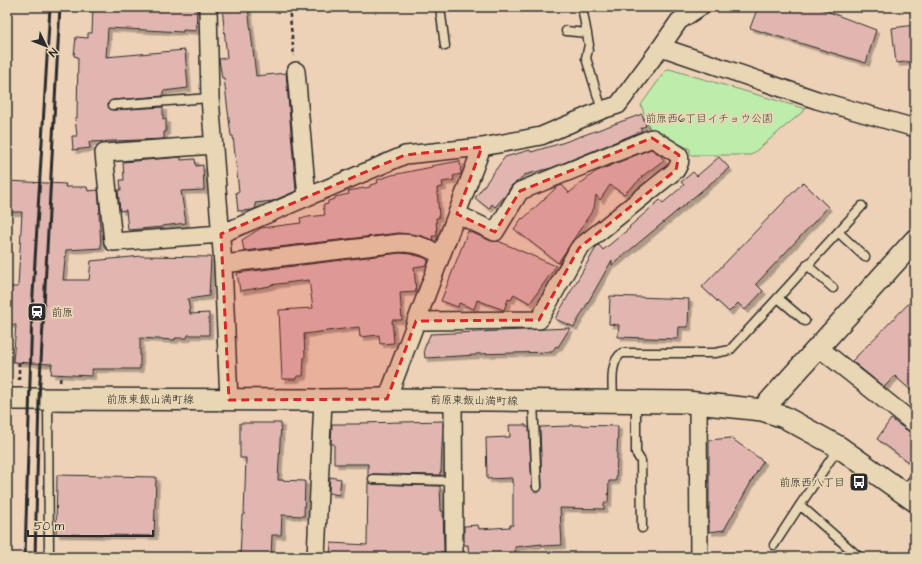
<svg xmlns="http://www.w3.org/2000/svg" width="922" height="564" font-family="'Architects Daughter','Klee One',sans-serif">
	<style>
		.green { fill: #beecaa; stroke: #748c6a }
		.building { fill: #e1b6b0; stroke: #2b2b2b; filter: url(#shadow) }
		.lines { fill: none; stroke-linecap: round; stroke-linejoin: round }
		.service-casing { stroke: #2b2b2b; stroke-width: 11 }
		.minor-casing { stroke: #2b2b2b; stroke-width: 20 }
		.tertiary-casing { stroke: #2b2b2b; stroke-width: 24 }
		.path { stroke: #2b2b2b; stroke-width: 2.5; stroke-dasharray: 4 3; stroke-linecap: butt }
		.service { stroke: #e9d6b4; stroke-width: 8 }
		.minor { stroke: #e9d6b4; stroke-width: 17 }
		.tertiary { stroke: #e9d6b4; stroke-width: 21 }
		.rail { stroke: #2b2b2b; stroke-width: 3 }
		.marked { fill: #d62828; fill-opacity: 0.2; stroke: #d62828; stroke-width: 3; stroke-dasharray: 8 5; stroke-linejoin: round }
		.labels { text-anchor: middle; stroke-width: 4; stroke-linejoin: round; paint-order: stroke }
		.park-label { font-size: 11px; fill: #41483e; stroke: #e9d6b4 }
		.poi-label { font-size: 11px; fill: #2b2b2b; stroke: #e9d6b4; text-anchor: start }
		.street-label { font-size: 11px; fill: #2b2b2b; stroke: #e9d6b4 }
	</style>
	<defs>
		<filter id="shadow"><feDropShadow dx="3.5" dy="3.5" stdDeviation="0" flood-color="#0004"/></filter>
	</defs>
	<rect width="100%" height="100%" fill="#eed2b8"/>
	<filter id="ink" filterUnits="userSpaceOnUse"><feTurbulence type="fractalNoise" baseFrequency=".025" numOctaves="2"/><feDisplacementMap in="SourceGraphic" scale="8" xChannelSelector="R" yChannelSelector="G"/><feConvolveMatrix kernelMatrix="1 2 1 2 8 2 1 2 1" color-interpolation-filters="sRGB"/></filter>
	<g filter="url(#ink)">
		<path class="green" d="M669,69l137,40 -55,46h-61v-6l-40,-19 -9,-25 25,-35z"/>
		<path class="building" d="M93,7h104l-1,24 -13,-1v2l-75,-4 -2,29 79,-7 3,38 -25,3v5l-50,4 -5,3 1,5 4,2 50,-3v12h3v13h-2v7l-75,3 1,6 -17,2 -1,-14h5l-2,-18h2l1,-61 -4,-1 2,-19 12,1v-5h4z
			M222,7h26l8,69 30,-3 10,118 -23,10 -18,2 1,5 -4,2 -14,1 -2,-19h3l-6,-56h-2l-7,-58h-2l-3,-19 8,-1z
			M758,7h58l60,23 -10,33 -116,-35z
			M915,25v36l-19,2 -4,-35z
			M642,114l4,12 -6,2 2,3 -91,37 -27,7 -5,6 -7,4 -7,11 -10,11 -3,-3 -3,5 -14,-11 30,-41 25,-7 1,2 31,-9z
			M651,149l9,6 4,5 -23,17 1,1 -18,16 -14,-9 -10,15 -4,-5 -2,13 -36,55 -44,-34 8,-11 1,1 34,-32 5,-2 7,8 26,-21z
			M181,157v3l14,-1 1,7 7,-1 1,25 -23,1 5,32 -24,3v1l-34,3 -2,-20 -6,1 -2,-21h3l-1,-10h4l-1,-18z
			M719,157l10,11 -117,97v-5l-38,67 -19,-8 42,-73 2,-1 4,5 27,-22 -1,-1 31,-27 3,3 21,-18 -3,-3 12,-10 4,4z
			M460,161l1,13 -8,2 1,4 -12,2 1,5 -6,1 2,30h-3l1,18h-5l1,4 -15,-5 -19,-2 -155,18 -2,-11 19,-12 40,-5 -1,-5 25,-3 -2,-10 5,-1v-3l7,-2v-2l14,-3 -1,-3 22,-4v-2l8,-2 -1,-3 15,-5 40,-8 -1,-1z
			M7,181l59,3 -1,3h22l1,4 10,-1 2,22h-1l2,36 -35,2 -3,30h26l2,-19 51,-5 69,1 -2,39 -21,3 2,15 19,-1v22h-21l-1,3h-12v2l-35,-2v31h-48v7l-41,-2 1,-10 -39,-2 3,-37 -9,-1v-37h11l4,-75h-15z
			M803,182l25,25 -72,77 7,7 -18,19 -7,-7 -9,9 -27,-25z
			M468,231l23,10h7l58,25 -26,37 -16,-9 -3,6 -3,-1 -4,11 -27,-10 -3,9 -15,-6 -1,4 -17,-6z
			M400,253l10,1 12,3 5,2 1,4 -1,2 -13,2 2,25 -16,1 2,27h-10l2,23 -14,1 -1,-9 -19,2 -1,-10 -55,7 1,23h-1l-1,19h-6l-1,3h-14l-3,-69 34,-2 -4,-28 -39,5v1l-30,5 -3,-18z
			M610,296l79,3 -1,28h-9l-1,12 -60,-2 1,-12 -10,-1z
			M915,297v97l-20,-18 -11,11 -32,-26z
			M570,328l-12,19 -2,-1 -4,6 -76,2v1l-51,3 -1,-9 5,-12 1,-1v-2z
			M891,419l24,17v31l-38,-28z
			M443,421l-2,51h-1v3l-67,-1 -5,2v-12h-34v-20h-3l1,-20h28v-1z
			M240,423h41l-3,57 27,1 -1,35 -22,-1 -1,20h-9l-1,22h-31l2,-42h2l2,-57h-6z
			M509,425h17v2h3l3,60 1,3 4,2 3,-1 2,-4 -2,-60 30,-1v-1l48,1 -2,55h-7l-1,22h-4v6l-44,-1 2,37 -20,1v-2l-27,3v10h-46l-1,-12h-4v-19l14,-1 1,4 31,-2v-2h3v-42h-1v-5l-25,1 -1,-41 24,-1z
			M731,438l32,23 -39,69 -15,2v-92z
			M57,475l99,2 -2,59 -98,-2z
			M330,477l11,2 -2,16 -10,-2z
			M368,482l5,2 67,2 1,25h2l1,38v3h-4v5h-110l1,-14 36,2z"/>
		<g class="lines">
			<g class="service-casing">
				<path id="service" d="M440,7l5,39
					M582,7l7,38 -3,13 16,52
					M566,31l21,2
					M113,105l97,-7
					M838,232l27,25
					M807,265l26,23
					M778,298l27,23
					M48,400l1,157
					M613,400c0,-14 -4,-38 9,-47h93l15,-3 132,-144
					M533,402l4,85
					M636,402v51l5,8 1,67
					M839,447l-39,58 59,52
					M373,479l81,2
					M904,491l11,-14
					M774,545l26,-40"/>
			</g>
			<g class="minor-casing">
				<path id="minor" d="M208,7l2,91 13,166 6,136
					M661,47l156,53 98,28
					M296,71l11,126
					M213,145l-109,8 9,89 108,-8 184,-79 77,-8
					M223,264l177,-21c17,0 26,4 41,12
					M416,321l123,-1 40,-72 97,-78c3,-5 5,-9 3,-15l-27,-17 -132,53 -25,41 -38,-18
					M818,347l97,77
					M387,399l95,-252 59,-11 61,-26 16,-5 43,-58 18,-26 21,-14
					M453,400l1,157
					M698,403l1,154
					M316,557l7,-157"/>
			</g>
			<g class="tertiary-casing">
				<path id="tertiary" d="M7,399l316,1 64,-1 300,3 75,8 22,7 55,30 76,54
					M762,410l153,-170"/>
			</g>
			<path class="path" d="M289,7l5,49
				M19,380v-17
				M60,382l1,-8"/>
			<use href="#service" class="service"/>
			<use href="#minor" class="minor"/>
			<use href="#tertiary" class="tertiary"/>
			<path class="rail" d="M25,557l7,-246 18,-304
				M35,557l4,-158 21,-392"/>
		</g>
	</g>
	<path class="marked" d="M652,138l27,17 -3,15 -97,78 -40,72 -123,1 -29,78 -158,1 -8,-166 184,-79 77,-8 -25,67 38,18 25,-41z"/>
	<defs>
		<g id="station-square" transform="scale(1)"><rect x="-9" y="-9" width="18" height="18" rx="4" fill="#2b2b2b" stroke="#e9d6b4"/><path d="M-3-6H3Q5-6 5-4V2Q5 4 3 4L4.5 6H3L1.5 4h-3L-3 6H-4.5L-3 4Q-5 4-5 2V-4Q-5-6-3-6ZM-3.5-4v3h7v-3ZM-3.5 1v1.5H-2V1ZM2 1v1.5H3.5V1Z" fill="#fff"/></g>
		<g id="bus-square" transform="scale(1)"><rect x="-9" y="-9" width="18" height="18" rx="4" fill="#2b2b2b" stroke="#e9d6b4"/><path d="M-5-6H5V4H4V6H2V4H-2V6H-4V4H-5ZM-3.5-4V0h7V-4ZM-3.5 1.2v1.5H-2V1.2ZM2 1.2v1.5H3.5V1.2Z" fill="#fff"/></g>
	</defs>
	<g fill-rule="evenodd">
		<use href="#station-square" x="37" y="312"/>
		<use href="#bus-square" x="859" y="482"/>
	</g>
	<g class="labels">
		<g class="park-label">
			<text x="709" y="122">前原西6丁目イチョウ公園</text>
		</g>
		<g class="poi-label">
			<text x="51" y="316">前原</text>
			<text x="845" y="486" text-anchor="end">前原西八丁目</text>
		</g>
		<g class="street-label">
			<text x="150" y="403">前原東飯山満町線</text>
			<text transform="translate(474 400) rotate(1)" y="4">前原東飯山満町線</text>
		</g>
	</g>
	<rect width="922" height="564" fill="none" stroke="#e9d6b4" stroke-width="24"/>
	<rect x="12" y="12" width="898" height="540" fill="none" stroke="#2b2b2b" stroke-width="1.5" filter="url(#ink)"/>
	<g transform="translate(46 46) rotate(133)" stroke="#e9d6b4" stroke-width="3" paint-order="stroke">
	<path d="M0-3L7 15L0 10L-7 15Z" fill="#2b2b2b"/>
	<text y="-6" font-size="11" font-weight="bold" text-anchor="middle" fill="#2b2b2b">N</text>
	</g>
	<path d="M28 530v6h125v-6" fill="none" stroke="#2b2b2b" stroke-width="2"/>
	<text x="34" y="530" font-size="12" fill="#2b2b2b" stroke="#e9d6b4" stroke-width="3" paint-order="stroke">50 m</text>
</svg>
